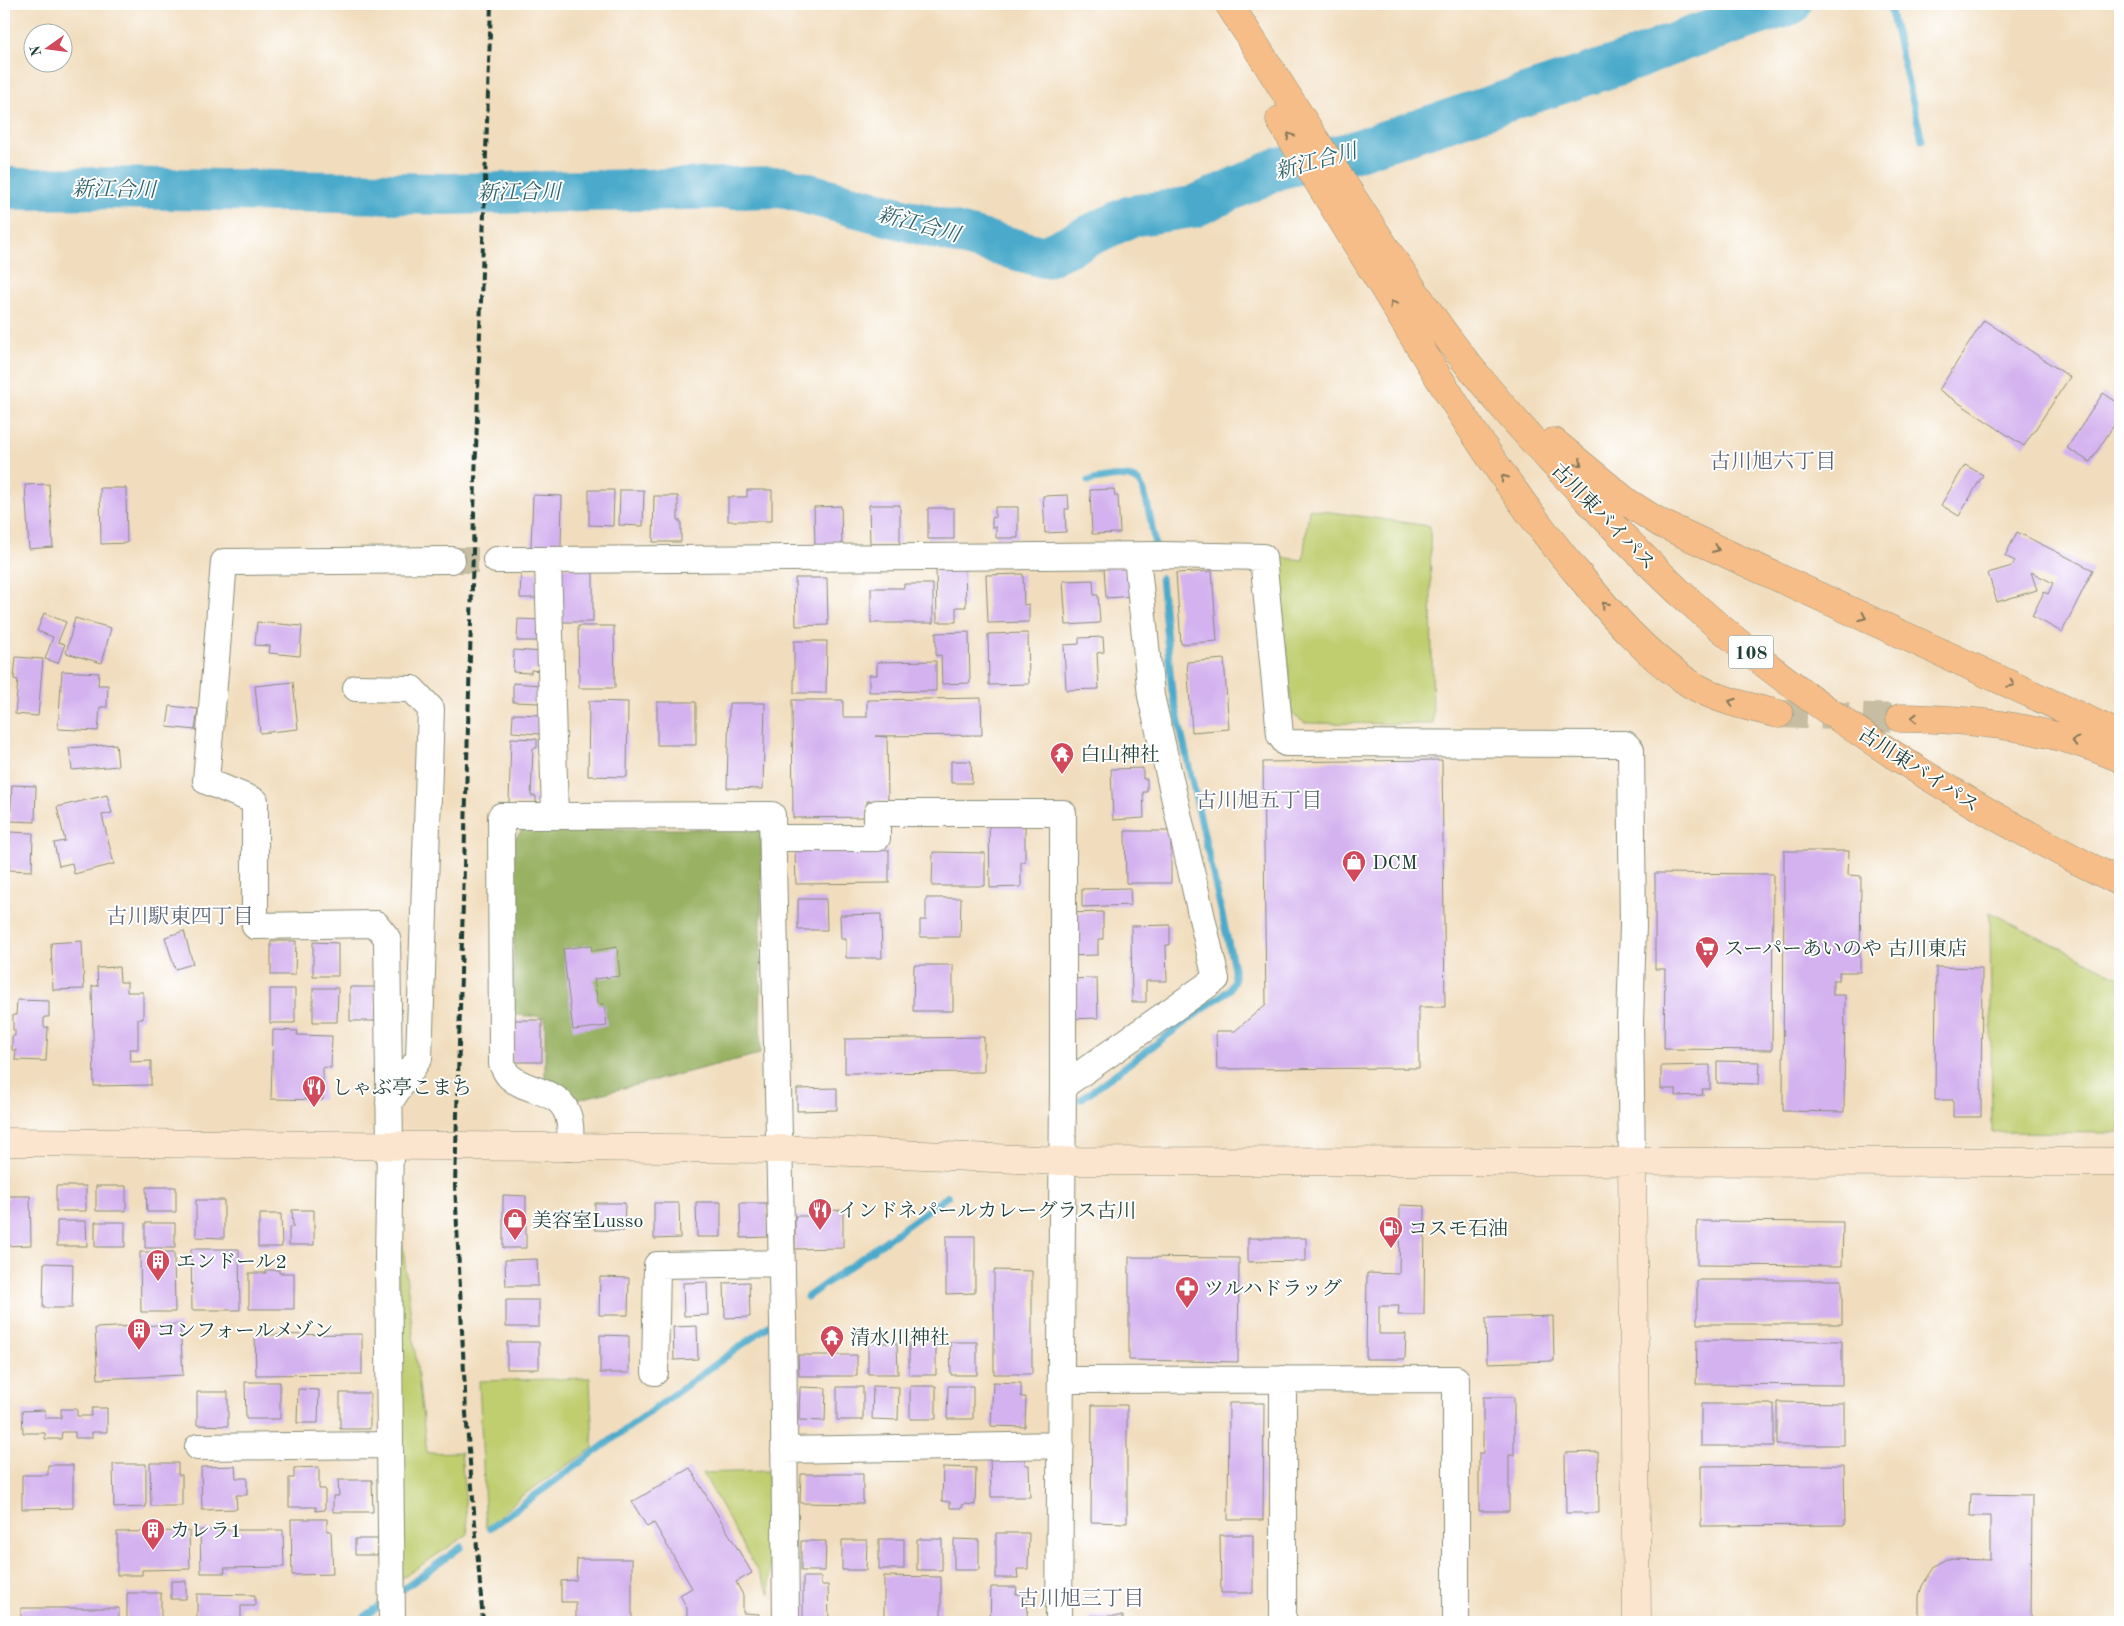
<svg xmlns="http://www.w3.org/2000/svg" width="2124" height="1626" font-family="'Old Standard TT','Noto Serif JP',serif">
	<style>
		.green { fill: #c0ce70; stroke: #708652 }
		.forest { fill: #98b162; stroke: #5c774b }
		.lines { fill: none; stroke-linecap: round; stroke-linejoin: round }
		.stream { stroke: #4caacb; stroke-width: 7 }
		.river { stroke: #4caacb; stroke-width: 42 }
		.building { fill: #d4b2ef }
		.street-tunnel { stroke: #c7bda2; stroke-width: 26; stroke-dasharray: 26 13; stroke-linecap: butt }
		.highway-tunnel { stroke: #c7bda2; stroke-width: 28; stroke-dasharray: 28 14; stroke-linecap: butt }
		.street-casing { stroke: #888d78; stroke-width: 28 }
		.secondary-casing { stroke: #888d78; stroke-width: 29 }
		.highway-casing { stroke: #888d78; stroke-width: 29 }
		.street { stroke: #fff; stroke-width: 26 }
		.secondary { stroke: #fce5cf; stroke-width: 28 }
		.highway { stroke: #f7bd88; stroke-width: 28 }
		.rail { stroke: #1f3d34; stroke-width: 4; stroke-dasharray: 8 4; stroke-linecap: butt }
		.oneway { stroke: #80775a }
		.labels { text-anchor: middle; stroke-width: 4; stroke-linejoin: round; paint-order: stroke }
		.shield { fill: #fff; stroke: #627771; stroke-width: 1 }
		.shield-label { font-size: 19px; font-weight: bold; fill: #1f3d34 }
		.street-label { font-size: 20px; fill: #1f3d34; stroke: #fff }
		.poi-label { font-size: 20px; fill: #1f3d34; stroke: #fff; text-anchor: start }
		.water-label { font-size: 21px; font-style: italic; fill: #2f6369; stroke: #fff }
		.neighbourhood-label { font-size: 21px; fill: #5e6675; stroke: #fff }
	</style>
	<rect width="100%" height="100%" fill="#fff"/>
	<filter id="ink" filterUnits="userSpaceOnUse"><feTurbulence type="fractalNoise" baseFrequency=".02" numOctaves="2"/><feDisplacementMap in="SourceGraphic" scale="10" xChannelSelector="R" yChannelSelector="G"/><feConvolveMatrix kernelMatrix="1 2 1 2 8 2 1 2 1" color-interpolation-filters="sRGB"/></filter>
	<filter id="wash" filterUnits="userSpaceOnUse"><feTurbulence type="fractalNoise" baseFrequency=".0096" numOctaves="4" result="noise"/><feDisplacementMap in="SourceGraphic" scale="20" xChannelSelector="R" yChannelSelector="G"/><feGaussianBlur stdDeviation="1.12" result="paint"/><feColorMatrix in="noise" values="0 0 0 0 0 0 0 0 0 0 0 0 0 0 0 0 0 1.4 0 .05"/><feComposite in="paint" operator="in"/></filter>
	<g filter="url(#wash)">
		<rect width="100%" height="100%" fill="#f1ddbd"/>
		<path class="green" d="M1309,509l121,17 3,198 -128,-1 -13,-9 -14,-157 25,3z
			M1990,912l130,66v155l-128,-1z
			M398,1206l29,247 34,-1 7,82 -69,46z
			M590,1378l3,70 -73,49 -34,32 -7,-148z
			M768,1471l2,123 -67,-121z"/>
		<path class="forest" d="M523,829h239l-2,225 -188,47 -27,-18v-66l-31,-2v-175z"/>
		<g class="lines">
			<path class="stream" d="M1889,4l33,136
				M1088,481c14,-2 33,-8 47,-2 12,5 17,52 20,66
				M1081,1099l148,-109 5,-9v-13l-62,-277 -11,-113
				M807,1297l141,-101
				M490,1528l281,-204
				M398,1593l63,-46
				M357,1622l28,-20"/>
			<path class="river" d="M4,187l18,2 86,-1 339,6 336,-7 261,70 87,-41 62,-9 87,-39 69,-15 289,-95 48,-19 105,-35"/>
		</g>
		<g id="blocks">
			<path class="building" d="M1984,320l86,57 -46,69 -85,-56z
				M2103,393l17,11v12l-30,46 -23,-14z
				M1965,465l18,10 -24,41 -18,-11z
				M49,484l4,63 -24,2 -4,-64z
				M100,488h26l1,55 -26,1z
				M1114,489l1,7h3l2,37 -28,1 -2,-44z
				M589,490h25l-1,36 -24,-1z
				M620,490h24l-1,36 -24,-1z
				M747,490h25v31h-44v-24h19z
				M533,495l29,1 -1,52 -30,-1z
				M1068,495l1,14h-4l1,23 -21,1 -2,-37z
				M654,496h24v25h3v21h-28z
				M869,505h31v39h-30z
				M841,506l1,41h-27l-1,-40z
				M995,507h23v31h-22v-11h-4v-9l3,-1z
				M928,508h26v31h-26z
				M2017,532l76,38 -31,62 -30,-16 12,-24 4,2 5,-11 -22,-11 6,18 -40,12 -9,-29 24,-7 3,-5 -10,-5z
				M965,564l1,43h-10v15h-19l-1,-57z
				M1134,566l1,30 -29,2 -2,-31z
				M593,567v55h-32l-1,-54z
				M1212,571l5,70 -36,3 -5,-71z
				M521,572l16,1 -1,25h-16z
				M1023,574l1,31 5,-1v18l-41,1 -2,-48z
				M795,578h32l1,47 -32,1z
				M1093,580l1,15h4l2,28 -34,2 -3,-44z
				M904,584h29v39h-62v-35h33z
				M44,613l22,9 -8,20 7,2 -7,19 -13,-4 8,-22 -16,-6z
				M75,618l36,10 -9,35 -36,-10z
				M518,619l23,1 -1,21h-23z
				M257,622l45,4 -2,30 -31,-3 1,-7 -15,-1z
				M578,626h36l1,62h-36z
				M969,632l1,51 -28,1 -1,-29 -5,1v-23z
				M1028,633l1,51 -40,1 -1,-51z
				M1103,637l1,15 -7,1 2,36 -33,1 -2,-45 15,-1v-6z
				M794,641h33l-1,52h-32z
				M514,650l29,2 -2,19 -10,-1v3l-18,-1z
				M16,657l27,2 -5,57 -23,-2 3,-34 -4,-1z
				M1224,659l5,70 -37,3 -5,-70z
				M936,661v30l-67,1v-17h8v-13z
				M62,671l37,2 -1,12h10l-1,22h-7l-2,24 -40,-2z
				M293,682l5,47 -38,4 -5,-47z
				M513,683l28,2 -1,18 -27,-1z
				M981,698l1,37 -107,1 12,1 1,64h-21v16l-74,1 -1,-118h51v17h24v-17z
				M589,701l39,1 -1,75 -39,-1z
				M657,702h39v43h-39z
				M729,703h36l-2,86 -36,-1z
				M170,706l28,3 -3,21 -28,-3z
				M513,714l28,1 -1,19 -28,-2z
				M511,738l26,1v9h-4l-2,48h5v8l-27,-1z
				M116,744l2,22 -46,4 -3,-22z
				M1442,760l3,247h-26v61l-202,1 -1,-38h19l31,-27 -3,-242z
				M951,761h20l1,22h-21z
				M1143,768v11h4v13h-4l1,26 -31,2 -2,-51z
				M12,785l24,1 -1,36 -25,-1z
				M107,795l5,18 -10,2 12,49 -40,10 -2,-11 -13,3 -5,-23 11,-2 -8,-34z
				M989,823h36v39h-4v25l-31,1z
				M1125,831h46v52h-45z
				M10,832l23,1 -1,38 -23,-1z
				M889,850v33l-93,1 -1,-33z
				M1784,851h65l-1,24 13,1 -1,96h-21v8h-6v15h12l-1,117 -61,-1z
				M933,852l52,1v33h-53z
				M1655,873l118,1 -1,176 -108,-1 1,-80h-10z
				M1130,888l1,17 -49,2v-18z
				M926,898h35l-1,39h-40v-17h6z
				M798,899h28l1,31h-29z
				M1103,912v27h-5v16l-33,1 -1,-43z
				M881,914l1,44h-36v-19h-5l-1,-24z
				M1170,925v20h-4l1,36h-21v21h-14l-1,-76z
				M184,931l9,33 -18,5 -10,-32z
				M82,941l2,48 -31,1 -2,-47z
				M271,941h25l-1,34h-24z
				M313,942l25,1v33h-25z
				M591,945l1,6 25,-4 3,29 -26,3 4,25h6l3,22 -34,4 -10,-81z
				M914,965h39v46h-40z
				M119,967l1,15h7v10h16v27h-5v30h-8l1,13 20,-1v24l-57,1 -2,-100h6l-1,-18z
				M1936,967l46,1 -1,149h-28v-17h-18z
				M1097,978l1,40 -28,1 -1,-40z
				M350,987h25v34h-25z
				M313,988h25l-1,34h-24z
				M270,989h25v34h-25z
				M17,1000l32,1v16h-5v10h4l-2,34 -31,-1 1,-10h-4v-14h3v-6h-2v-15h3z
				M512,1020h30v42h-30z
				M273,1030l25,1 -1,4 35,1 -1,32 -8,-1v33l-52,-1z
				M984,1037v35l-139,1v-34z
				M1717,1061l43,1 -1,22 -42,-1z
				M1710,1065v24h-8l1,6 -27,1v-7h-15v-23z
				M837,1088v22l-40,1v-22z
				M56,1186h30v25h-30z
				M96,1186h30v25h-30z
				M146,1187h30v25h-29z
				M503,1195l23,1v52h-23z
				M10,1196h20l1,49 -27,1v-44z
				M196,1200h28v38l-28,-1z
				M696,1202h25v35h-24z
				M595,1203h30l-1,28 -29,-1z
				M654,1203h25l1,35 -26,1z
				M740,1203h27l1,34 -27,1z
				M1400,1205l25,1 -1,109h-26l1,-9h-20v28h27l-1,25h-39l1,-86 32,1z
				M292,1210h22v35h-25v-18h4z
				M843,1210v38l-48,1v-33h20l-1,-5z
				M260,1214h21l1,33h-24v-23h2z
				M57,1221h29l1,25h-30z
				M1697,1221l146,1 -1,44 -145,-1z
				M95,1222h30v25h-30z
				M145,1223h30v25h-30z
				M946,1236h29v57l-29,1z
				M1248,1238h58v23l-58,1z
				M191,1249h48l1,61h-48z
				M140,1252h34l1,60h-34z
				M1129,1257l110,1 -1,104 -109,-2z
				M537,1259l1,27h-32l-1,-26z
				M44,1263l29,1 -1,44h-29z
				M266,1270h13v3h15v36h-45v-36h17z
				M994,1270l38,1v103h-38z
				M600,1277l29,1 -1,37h-29z
				M1697,1280h145v44h-145z
				M707,1282l1,33 -24,1 -1,-33z
				M749,1282l1,35 -25,1 -1,-35z
				M506,1300h33v27h-33z
				M1553,1316l1,45 -67,2 -1,-45z
				M180,1324l3,51 -85,4 -3,-51z
				M697,1326l1,33 -24,1 -1,-33z
				M362,1334v40l-106,1 -1,-40z
				M600,1335l29,1v37h-29z
				M1697,1340l145,1v44l-146,-1z
				M507,1342h32v27h-32z
				M909,1342h27v33h-27z
				M950,1342h27v33h-26z
				M868,1343h29l1,31h-30z
				M798,1355h59v21h-58z
				M245,1382h35v37h-34z
				M993,1382l28,1v14h5l-1,30 -34,-1z
				M873,1386l26,1 -1,33 -26,-1z
				M910,1386h26v33h-26z
				M948,1386h25v33h-26z
				M800,1387l26,1 -1,33 -26,-1z
				M837,1387h26v33h-26z
				M298,1389l21,1 -1,33h-21z
				M197,1392h31v34l-31,-1z
				M340,1393h30v36h-30z
				M1483,1397h31v58h-5v56h-30v-58h4z
				M1777,1402l67,1v42h-67z
				M1229,1403h35l-1,117h-35z
				M1701,1404h73v42h-73z
				M1092,1405h35v118l-36,-1z
				M92,1408h15v24h-15v6h-17v-6h-13l-1,7h-16v-6h-22l-1,-22 23,-1v8h16v-9h16v7h14z
				M1598,1452l1,61h-33l-1,-60z
				M990,1456h35v9h4l1,32h-39z
				M150,1463h28v12h4v31h-31z
				M113,1464h33v43l-32,1z
				M48,1465h25v43l-51,1v-34h26z
				M1844,1465l1,60 -144,1v-60z
				M235,1466l1,12h11v17h-11l1,14 -35,1 -1,-43z
				M319,1467v22h6v21l-9,1v-4h-27v-29h5v-10z
				M943,1467l33,1 -1,37 -12,-1 -1,4h-12v-6l-8,-1z
				M690,1468l62,105 -16,9 7,13v18l16,1v8l-72,-1v-13l-7,-13 12,-7 -38,-65 -7,4 -15,-25z
				M801,1474h62v30l-63,-1z
				M338,1480h34l1,32h-40v-16h6z
				M1971,1494l61,1 -1,127h-112v-26l3,-10 13,-20 11,-7 44,1v-44h-20z
				M291,1519h36v12h4l2,43 -41,1z
				M200,1530h83l1,37 -60,1 1,5h-24z
				M189,1531l1,38 -48,1v5h-25v-43z
				M996,1533h33l-1,36h-11l1,9h-22z
				M1220,1535h33v58h-32z
				M355,1539h23v16h-23z
				M879,1539h25v30h-25z
				M917,1539h25v31h-25z
				M954,1539l25,1v30h-25z
				M842,1540h25l-1,30h-24z
				M801,1541h25l-1,30h-24z
				M577,1559h55v63h-56v-20h-15v-21l15,-1z
				M884,1576l57,1v44l-57,1z
				M803,1577h18v8h7l1,37h-26z
				M171,1581h15v18h-15z
				M991,1587h26l-1,7h12l-1,28h-37z
				M127,1593h34v29h-34z
				M197,1594l58,1v11h-14v13l-16,-1v4h-28z
				M21,1608h98v14h-98z
				M1090,1616h33v6h-33z"/>
		</g>
	</g>
	<g filter="url(#ink)">
		<use href="#blocks" fill-opacity="0" stroke="#888d78" stroke-width="1"/>
		<g class="lines">
			<path class="street-tunnel" d="M452,560h44"/>
			<path class="highway-tunnel" d="M1779,714l121,4"/>
			<g class="street-casing">
				<path id="street" d="M496,560h52
					M356,688l56,1 19,20 -12,349 -30,45
					M555,816l217,-1 11,505 3,302
					M773,838h104v-25h186v273
					M569,1148c1,-7 2,-16 1,-23 -4,-38 -40,-30 -60,-48 -4,-3 -6,-9 -8,-13l-1,-248h54l-7,-256 615,-5 100,2 17,178 6,8 339,1 6,6 2,176 -3,96 2,141
					M655,1372l2,-107 125,-2
					M1283,1379v243
					M1061,1380l395,-1v243
					M198,1447l192,-2
					M784,1450l277,-5
					M392,1622l-4,-366 2,-109 -3,-209 -11,-14 -121,2v-125l-49,-20 18,-219 228,-2
					M1059,1622l4,-536 153,-107 -65,-283 -14,-140"/>
			</g>
			<g class="secondary-casing">
				<path id="secondary" d="M4,1142l775,7 284,12 1057,1
					M1632,1163l5,459"/>
			</g>
			<g class="highway-casing">
				<path id="highway" d="M1229,4c46,72 91,144 138,216 27,40 53,82 83,121 38,51 81,99 125,145 37,39 73,78 113,114 127,113 280,207 432,282
					M1280,120c35,57 70,113 105,170 58,96 116,191 188,278 35,42 70,85 116,115 27,17 60,24 90,31
					M1554,442l73,60 33,21 460,212
					M1900,718c76,1 150,9 220,40"/>
			</g>
			<use href="#street" class="street"/>
			<use href="#secondary" class="secondary"/>
			<use href="#highway" class="highway"/>
			<path class="rail" d="M483,1622l-17,-209 -11,-228 20,-705 16,-476"/>
		</g>
		<defs><path id="oneway-chevron" d="M-2-3.5L2.5 0L-2 3.5" fill="none" stroke-width="1.6" stroke-linecap="round" stroke-linejoin="round" transform="scale(1.25)"/></defs>
		<g class="oneway">
			<use href="#oneway-chevron" transform="translate(1290 136) rotate(-121)"/>
			<use href="#oneway-chevron" transform="translate(1393 304) rotate(-121)"/>
			<use href="#oneway-chevron" transform="translate(1579 463) rotate(42)"/>
			<use href="#oneway-chevron" transform="translate(1504 478) rotate(-126)"/>
			<use href="#oneway-chevron" transform="translate(1716 549) rotate(24)"/>
			<use href="#oneway-chevron" transform="translate(1605 605) rotate(-132)"/>
			<use href="#oneway-chevron" transform="translate(1863 617) rotate(25)"/>
			<use href="#oneway-chevron" transform="translate(2011 684) rotate(25)"/>
			<use href="#oneway-chevron" transform="translate(1732 702) rotate(-160)"/>
			<use href="#oneway-chevron" transform="translate(1914 718) rotate(-179)"/>
			<use href="#oneway-chevron" transform="translate(2075 741) rotate(-165)"/>
		</g>
	</g>
	<defs>
		<g id="temple-pin" transform="scale(1.25)"><path d="M0 17L-7.5 6A9.5 9.5 0 1 1 7.5 6Z" fill="#d1495b" stroke="#fff"/><path d="M0-6L5-2H3V0L6.5 2.5H4V6H1.5V3h-3V6H-4V2.5H-6.5L-3 0V-2H-5Z" fill="#fff"/></g>
		<g id="shop-pin" transform="scale(1.25)"><path d="M0 17L-7.5 6A9.5 9.5 0 1 1 7.5 6Z" fill="#d1495b" stroke="#fff"/><path d="M-5-2.5h2.3a2.7 3.5 0 0 1 5.4 0H5L5.5 6h-11ZM-1.5-2.5h3a1.5 2.3 0 0 0-3 0Z" fill="#fff"/></g>
		<g id="supermarket-pin" transform="scale(1.25)"><path d="M0 17L-7.5 6A9.5 9.5 0 1 1 7.5 6Z" fill="#d1495b" stroke="#fff"/><path d="M-6-5.5h2.5l.6 2H6L4.5 2H-2.5L-4.4-4H-6ZM-1.5 3.2a1.3 1.3 0 1 0 .1 0ZM3 3.2a1.3 1.3 0 1 0 .1 0Z" fill="#fff"/></g>
		<g id="restaurant-pin" transform="scale(1.25)"><path d="M0 17L-7.5 6A9.5 9.5 0 1 1 7.5 6Z" fill="#d1495b" stroke="#fff"/><path d="M-5-6h1v4h1v-4h1v4h1v-4h1v5L-1.5 .5V6h-2V.5L-5-1ZM5-6V6H3V1.5H1.5Q1.5-4 5-6Z" fill="#fff"/></g>
		<g id="fuel-pin" transform="scale(1.25)"><path d="M0 17L-7.5 6A9.5 9.5 0 1 1 7.5 6Z" fill="#d1495b" stroke="#fff"/><path d="M-5.5-6h7V0h2V4h1.3V-2.5L3-4.5l.8-.8L6-3V5H2.5V1h-1V6h-7ZM-4.2-4.7v3.2H.2V-4.7Z" fill="#fff"/></g>
		<g id="building-pin" transform="scale(1.25)"><path d="M0 17L-7.5 6A9.5 9.5 0 1 1 7.5 6Z" fill="#d1495b" stroke="#fff"/><path d="M-4-6H4V6H1V3H-1V6H-4ZM-2.5-4.3h1.7v1.8h-1.7ZM.8-4.3h1.7v1.8H.8ZM-2.5-1h1.7V.8h-1.7ZM.8-1h1.7V.8H.8Z" fill="#fff"/></g>
		<g id="pharmacy-pin" transform="scale(1.25)"><path d="M0 17L-7.5 6A9.5 9.5 0 1 1 7.5 6Z" fill="#d1495b" stroke="#fff"/><path d="M-2-6h4v4h4v4h-4v4h-4v-4h-4v-4h4Z" fill="#fff"/></g>
	</defs>
	<g fill-rule="evenodd">
		<use href="#temple-pin" x="1062" y="754"/>
		<use href="#shop-pin" x="1354" y="862"/>
		<use href="#supermarket-pin" x="1707" y="948"/>
		<use href="#restaurant-pin" x="314" y="1087"/>
		<use href="#restaurant-pin" x="820" y="1210"/>
		<use href="#shop-pin" x="515" y="1220"/>
		<use href="#fuel-pin" x="1391" y="1228"/>
		<use href="#building-pin" x="158" y="1261"/>
		<use href="#pharmacy-pin" x="1187" y="1288"/>
		<use href="#building-pin" x="139" y="1330"/>
		<use href="#temple-pin" x="832" y="1337"/>
		<use href="#building-pin" x="153" y="1530"/>
	</g>
	<g class="labels">
		<rect class="shield" x="1728.5" y="635.5" width="45" height="33" rx="4"/>
		<g class="shield-label">
			<text x="1751" y="659">108</text>
		</g>
		<g class="street-label">
			<text transform="translate(1604 516) rotate(46)" y="7">古川東バイパス</text>
			<text transform="translate(1919 769) rotate(33)" y="7">古川東バイパス</text>
		</g>
		<g class="poi-label">
			<text x="1080" y="761">白山神社</text>
			<text x="1372" y="869">DCM</text>
			<text x="1724" y="955">スーパーあいのや 古川東店</text>
			<text x="332" y="1094">しゃぶ亭こまち</text>
			<text x="838" y="1217">インドネパールカレーグラス古川</text>
			<text x="532" y="1227">美容室Lusso</text>
			<text x="1408" y="1235">コスモ石油</text>
			<text x="176" y="1268">エンドール2</text>
			<text x="1204" y="1295">ツルハドラッグ</text>
			<text x="156" y="1337">コンフォールメゾン</text>
			<text x="850" y="1344">清水川神社</text>
			<text x="170" y="1537">カレラ1</text>
		</g>
		<g class="water-label">
			<text transform="translate(1316 161) rotate(-15)" y="7">新江合川</text>
			<text transform="translate(114 189) rotate(1)" y="7">新江合川</text>
			<text transform="translate(519 192) rotate(-1)" y="7">新江合川</text>
			<text transform="translate(919 224) rotate(15)" y="7">新江合川</text>
		</g>
		<g class="neighbourhood-label">
			<text x="1773" y="468">古川旭六丁目</text>
			<text x="1259" y="807">古川旭五丁目</text>
			<text x="180" y="923">古川駅東四丁目</text>
			<text x="1081" y="1605">古川旭三丁目</text>
		</g>
	</g>
	<rect width="2124" height="1626" fill="none" stroke="#fff" stroke-width="20"/>
	<g transform="translate(48 48) rotate(256)"><circle r="24" fill="#ffffff" stroke="#a5b1ae"/>
	<path d="M0-4L9 19L0 12L-9 19Z" fill="#d1495b"/>
	<text y="-8" font-size="14" font-weight="bold" text-anchor="middle" fill="#1f3d34">N</text>
	</g>
</svg>
